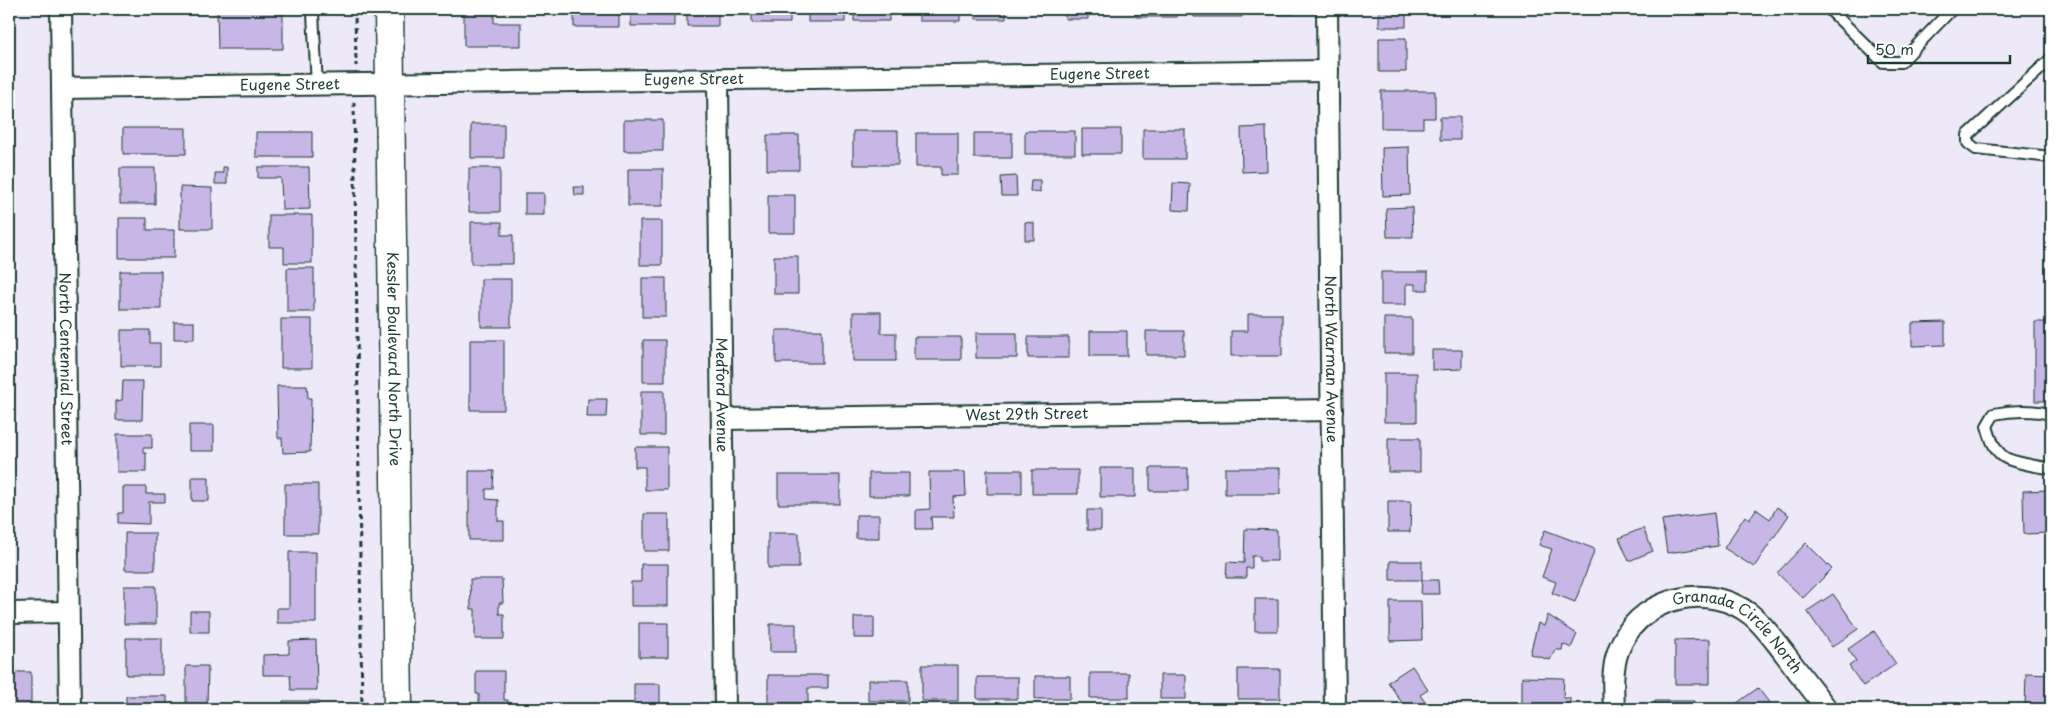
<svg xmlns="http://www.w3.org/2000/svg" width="2060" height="718" font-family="'Playpen Sans',sans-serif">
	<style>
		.building { fill: #c8b6e6; stroke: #1f3d34 }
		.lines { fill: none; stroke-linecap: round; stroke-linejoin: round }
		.service-casing { stroke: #1f3d34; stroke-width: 14 }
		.minor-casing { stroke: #1f3d34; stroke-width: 24 }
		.secondary-casing { stroke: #1f3d34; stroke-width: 31 }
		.path { stroke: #1f3d34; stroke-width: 3; stroke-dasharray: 5 4; stroke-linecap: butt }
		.service { stroke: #fff; stroke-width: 10 }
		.minor { stroke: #fff; stroke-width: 20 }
		.secondary { stroke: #fff; stroke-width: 28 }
		.labels { text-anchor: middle; stroke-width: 5; stroke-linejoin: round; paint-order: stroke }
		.street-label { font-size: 15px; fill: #1f3d34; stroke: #fff }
	</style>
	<rect width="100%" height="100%" fill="#eee9f8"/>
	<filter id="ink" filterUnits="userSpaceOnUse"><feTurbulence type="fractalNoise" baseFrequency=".02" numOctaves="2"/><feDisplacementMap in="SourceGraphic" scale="10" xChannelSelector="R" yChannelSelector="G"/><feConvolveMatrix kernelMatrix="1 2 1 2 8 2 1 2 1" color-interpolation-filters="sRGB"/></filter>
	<g filter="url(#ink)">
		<path class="building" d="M217,9h66v40h-65z
			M464,9h30v14h27v23h-57z
			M574,9h45v18h-45z
			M631,9h43v17h-43z
			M687,9h31v17h-31z
			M752,9h38v14h-38z
			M808,9h37v13h-37z
			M854,9h35v12h-35z
			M919,9h41v12h-41z
			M976,9h30v10h-30z
			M1065,9h23v10h-23z
			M1136,9h41v8h-41z
			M1194,9h48v8h-48z
			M1255,9h39v5h-39z
			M1379,9h27v18h-27z
			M1379,38h27v34h-27z
			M1381,91h54v27h-12v10h-42z
			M1440,117h20v23h-20z
			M624,120h39v31h-39z
			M471,124h33v34h-33z
			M1266,127l1,44 -25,1 -1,-44z
			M123,128h63v26h-63z
			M1082,129h39v25h-39z
			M1143,129h42v30h-42z
			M853,131h45v34h-45z
			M1025,131h50v23h-50z
			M256,132h56v25h-56z
			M916,133h42v42h-17v-8h-25z
			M974,133h38v25h-38z
			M767,135h32v35h-32z
			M1409,147l1,48 -27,1 -1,-48z
			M223,167h4v17h-12v-11h8z
			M258,167h51l1,42 -28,1 -1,-32h-23z
			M120,168h35v36h-35z
			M469,168h31v44h-31z
			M628,169h35v37h-35z
			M1016,176l1,20h-15l-1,-19z
			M1031,180h9v12l-10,-1z
			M1173,183l17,1 -1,27 -17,-1z
			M180,187l32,1v41h-32z
			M574,187h10v8h-9z
			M525,193h19v22h-19z
			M768,195h27v38h-27z
			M1412,207l1,30h-26l-1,-29z
			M269,215h43v48h-28v-16h-15z
			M119,218h28v12h27v28h-55z
			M640,221h22v44h-22z
			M471,222h31v13h11v29h-42z
			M1025,222l9,1v17h-9z
			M774,256h24v38h-24z
			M287,268h27v44h-27z
			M120,271h41v38h-41z
			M1381,272h47v18h-13v-6h-9v21h-25z
			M642,278h24v39h-24z
			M481,279h30v48h-30z
			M853,312h28v21h15v28h-43z
			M1248,314h34v42h-51v-25h17z
			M1384,318h28v35h-28z
			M281,319h31v49h-31z
			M174,322h20v17h-20z
			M1945,322v23l-33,1v-23z
			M2035,322h16v79h-16z
			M121,330h29v13h10v23h-39z
			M776,330h46v33h-46z
			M1090,331h37v25h-37z
			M1146,331h38v24h-38z
			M976,333h41v25h-41z
			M914,337h47v23h-47z
			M1028,337h41v21h-41z
			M470,340h34v70h-34z
			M643,340h22v42h-22z
			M9,343h2v30h-2z
			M1432,350h30v19l-30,1z
			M1384,373h33v49h-33z
			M123,381h20l-1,39h-26v-19l6,-1z
			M277,386h30l1,12h3l-1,54 -27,1 -1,-15h-4z
			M641,391h23v44h-23z
			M588,399h19l-1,18h-19z
			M189,425h25v26h-25z
			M117,434h35v14h-9v5h3v19h-29z
			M1388,438h32v34h-32z
			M9,447h2v36h-2z
			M635,447h32v43h-22v-23h-10z
			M1100,468h35v29h-35z
			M1150,468h38v23h-38z
			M1225,468h55v26h-55z
			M987,470h35v24h-35z
			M1032,470h46v24h-46z
			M469,471h25l-1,18h-7v10l12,1v21h6v19h-35z
			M929,472h36l1,24 -13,1 1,20h-23l1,12h-16v-19l14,-1z
			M869,473h40v23h-40z
			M778,475h62v29h-62z
			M192,477h17v24h-17z
			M285,484h33v50h-33z
			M123,487h23v7h19v8h-16v22l-31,-1v-10h5z
			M2051,490v43l-27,1 -1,-43z
			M1388,501h23l-1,31h-22z
			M9,506h2v30h-2z
			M1777,507l12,8 -35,52 -30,-19 21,-32 4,4 7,-11 14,10z
			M1087,510h14v20h-14z
			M1714,513l4,33 -51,7 -5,-33z
			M644,514h25v37h-25z
			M856,515h23v23h-23z
			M1643,528l10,23 -24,10 -10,-23z
			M1245,529l32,1v31h-18v-5h-7v12h-6v10h-20l1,-16 17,1z
			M1545,530l50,19 -20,53 -23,-9 4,-11 -14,-5 10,-28 -13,-4z
			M125,533h30v37h-30z
			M768,533h31v35h-31z
			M1806,543l26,26 -29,29 -26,-25z
			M289,552h27v71h-39v-15h12z
			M1390,561h32v19h-32z
			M641,564h27v42h-37v-24h10z
			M470,579h32l1,24h-4v11h5v25h-29v-30h-4z
			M1422,580h16l1,14h-18z
			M124,586h32v38h-32z
			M1833,594l25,35 -26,18 -25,-36z
			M1255,599h23v32h-23z
			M1390,601h31l1,39 -32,1z
			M190,611h19v21h-19z
			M1548,615l29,19 -6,14 -8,-4 -1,6h-7l-5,10 -20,-6 8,-31 6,3z
			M854,617h20v21h-20z
			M639,623h29v34h-29z
			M770,624h26v28h-26z
			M1874,631l22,33 -33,22 -14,-20 7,-5 -8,-12z
			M126,638h36v37h-36z
			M1710,639v45h-35v-44z
			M316,640l1,50h-26l-1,-15h-27v-20l26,-1v-13z
			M922,665h36v36h-36z
			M186,666h22l-1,40h-21z
			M1412,666l16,24 -8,5 10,14h-24l-18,-27z
			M1238,669h42v30h-42z
			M476,671h28v29h4v9h-33v-5h4v-10h-3z
			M9,672h22v37h-22z
			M1090,673h39v25h-39z
			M2026,673l25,1v34h-26z
			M768,675h60v13h-20v15h-40z
			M1160,675h26v24h-26z
			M1035,676h35v23h-35z
			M977,677h41v22h-41z
			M1522,677l42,1 -1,20h7v11h-48z
			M868,680h40v21h-40z
			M634,684h26v25h-26z
			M1758,688l16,21h-43l-1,-1z
			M126,696h41v13h-41z
			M283,701h35v8h-35z
			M1655,701h39v8h-39z"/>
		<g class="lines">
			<g class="service-casing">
				<path id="service" d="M1829,9l54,53h18l51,-53
					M313,14l4,71
					M2051,59l-83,76v8l8,6 75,8
					M2051,414c-19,-4 -38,-4 -57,0l-7,12c3,11 7,24 17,31 7,5 39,11 47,11"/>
			</g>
			<g class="minor-casing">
				<g id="minor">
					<path id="s1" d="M61,9l9,700"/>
					<path id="s2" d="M1327,9l8,700"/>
					<path id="s3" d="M718,80l7,629"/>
					<path id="s4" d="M62,88l1266,-17"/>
					<path id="s5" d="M722,419l610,-9"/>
					<path d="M9,613l59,-1"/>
					<path id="s6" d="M1614,709c-1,-23 -3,-46 8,-67 23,-47 88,-59 128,-28 14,11 24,26 35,40 14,19 28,37 42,55"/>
				</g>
			</g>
			<g class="secondary-casing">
				<g id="secondary">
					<path id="s7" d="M389,9l9,700"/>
				</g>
			</g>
			<path class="path" d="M355,9l1,57
				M354,102l8,607"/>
			<use href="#service" class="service"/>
			<use href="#minor" class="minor"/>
			<use href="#secondary" class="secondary"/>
		</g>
	</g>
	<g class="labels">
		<g class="street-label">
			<text dy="5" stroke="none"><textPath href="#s4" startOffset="1038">Eugene Street</textPath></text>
			<text dy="5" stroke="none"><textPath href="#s4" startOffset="632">Eugene Street</textPath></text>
			<text dy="5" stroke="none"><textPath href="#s4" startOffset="228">Eugene Street</textPath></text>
			<text dy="5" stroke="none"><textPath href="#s1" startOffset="350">North Centennial Street</textPath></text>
			<text dy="5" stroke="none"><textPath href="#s7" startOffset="350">Kessler Boulevard North Drive</textPath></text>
			<text dy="5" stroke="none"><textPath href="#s2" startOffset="350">North Warman Avenue</textPath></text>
			<text dy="5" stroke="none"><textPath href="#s3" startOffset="315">Medford Avenue</textPath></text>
			<text dy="5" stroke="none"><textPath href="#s5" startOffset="305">West 29th Street</textPath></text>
			<text dy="5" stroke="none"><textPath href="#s6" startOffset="214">Granada Circle North</textPath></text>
		</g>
	</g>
	<rect width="2060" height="718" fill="none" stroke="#fff" stroke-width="30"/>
	<rect x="15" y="15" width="2030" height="688" fill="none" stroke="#1f3d34" stroke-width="2" filter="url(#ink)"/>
	<path d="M1868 55v8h142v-8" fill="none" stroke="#1f3d34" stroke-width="2.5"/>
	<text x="1875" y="55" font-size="15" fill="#1f3d34" stroke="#ffffff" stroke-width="4" paint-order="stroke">50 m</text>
</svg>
